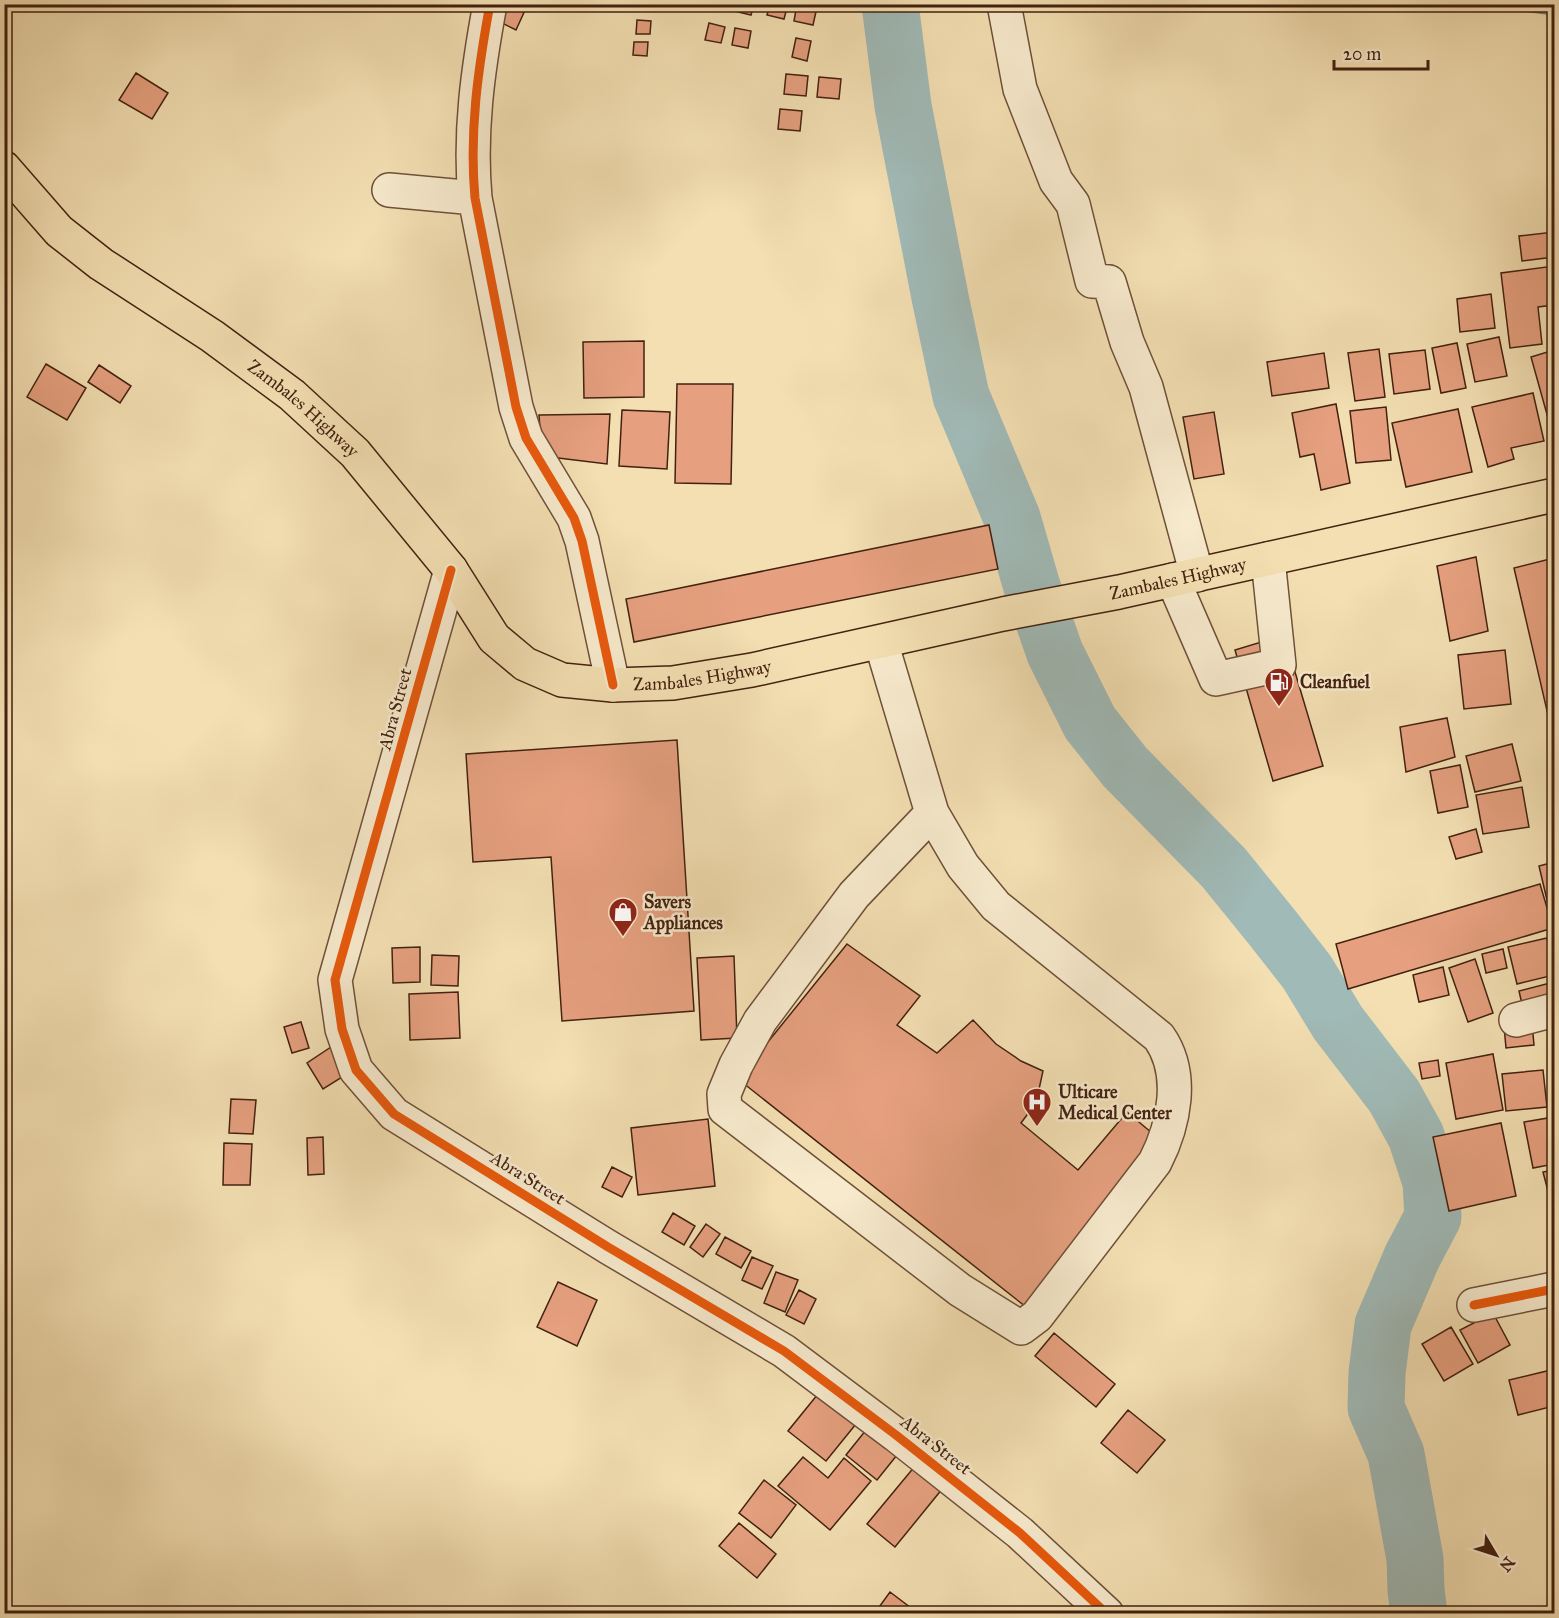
<svg xmlns="http://www.w3.org/2000/svg" width="1559" height="1618" font-family="'IM FELL Great Primer',serif">
	<style>
		.water { fill: #a0bab7; stroke: #7b7d74; stroke-width: 1.5 }
		.lines { fill: none; stroke-linecap: round; stroke-linejoin: round }
		.river { stroke: #a0bab7; stroke-width: 57 }
		.building { fill: #e6a07f; stroke: #432110; stroke-width: 1.5 }
		.minor-casing { stroke: #6f5038; stroke-width: 36 }
		.major-casing { stroke: #432110; stroke-width: 36 }
		.minor { stroke: #f7eacd; stroke-width: 33 }
		.major { stroke: #f3dfb2; stroke-width: 33 }
		.cycleway-casing { stroke: #f7eacd; stroke-width: 13 }
		.cycleway { stroke: #e8590c; stroke-width: 9 }
		.labels { text-anchor: middle; stroke-width: 5; stroke-linejoin: round; paint-order: stroke }
		.street-label { font-size: 18px; fill: #432110; stroke: #f7eacd }
		.poi-label { font-size: 18px; font-weight: bold; fill: #432110; stroke: #f7eacd; text-anchor: start }
	</style>
	<rect width="100%" height="100%" fill="#f3dfb2"/>
	<filter id="stains"><feTurbulence type="fractalNoise" baseFrequency=".00333" numOctaves="4"/><feColorMatrix values="0 0 0 0 .2 0 0 0 0 .09 0 0 0 0 .02 0 0 0 .5 -.17"/></filter>
	<radialGradient id="worn" r=".72"><stop offset=".6" stop-color="#630" stop-opacity="0"/><stop offset="1" stop-color="#630" stop-opacity=".3"/></radialGradient>
	<path class="water" d="M1480,5h74v10z"/>
	<g class="lines">
		<path class="river" d="M890,4l13,102 37,191 21,99 51,122 20,69 23,66 35,70 35,44 99,101 47,58 36,46 31,51 56,73 22,40 15,46 2,35 -21,40 -29,68 -6,48 -1,35 20,46 19,105 1,31 3,24"/>
	</g>
	<path class="building" d="M509,4h11l6,4 -10,22 -16,-8z
		M641,4h15l-1,6 -14,-1z
		M710,4h17l-1,5z
		M736,4h18l-3,11 -17,-4z
		M770,4h18l-4,15 -17,-4z
		M797,4l20,3 -4,18 -19,-4z
		M637,20l14,1 -1,13h-14z
		M709,23l16,4 -4,16 -16,-3z
		M735,28l16,3 -3,17 -16,-3z
		M796,38l15,3 -4,20 -15,-4z
		M634,42h14l-1,14 -14,-1z
		M136,73l32,20 -16,26 -33,-19z
		M786,74l22,2 -2,20 -22,-2z
		M819,77l22,2 -2,20 -22,-2z
		M780,109l22,2 -2,20 -22,-2z
		M1554,232v25l-32,4 -3,-25z
		M1554,266v39l-16,2 4,37 -32,4 -9,-75z
		M1491,294l4,34 -35,4 -3,-33z
		M1499,337l8,39 -32,6 -8,-38z
		M644,341v56l-60,1 -1,-56z
		M1457,343l9,45 -25,5 -9,-45z
		M1379,349l6,48 -30,4 -7,-48z
		M1425,350l5,39 -36,5 -5,-40z
		M1554,350v86h-1l-22,-79z
		M1324,353l5,35 -57,8 -5,-34z
		M46,364l40,24 -19,32 -40,-23z
		M99,365l32,21 -11,17 -32,-21z
		M677,384h56l-2,100 -56,-1z
		M1533,393l11,48 -33,7 3,11 -26,8 -16,-60z
		M1336,404l14,79 -29,7 -7,-36 -14,3 -8,-44z
		M1386,407l5,53 -35,3 -6,-52z
		M1458,409l14,63 -66,15 -14,-64z
		M622,410l48,2 -3,57 -48,-3z
		M1214,412l10,62 -30,5 -11,-62z
		M610,414l-3,50 -65,-8 -3,-41z
		M989,525l9,44 -364,73 -8,-43z
		M1476,557l12,74 -38,10 -13,-75z
		M1554,558v183l-40,-173z
		M1284,635l39,131 -50,15 -38,-131z
		M1505,650l6,54 -47,5 -6,-54z
		M1447,718l8,39 -49,15 -6,-45z
		M677,740l17,271 -132,10 -11,-164 -78,5 -7,-108z
		M1512,744l9,37 -46,11 -9,-36z
		M1460,765l8,42 -30,6 -8,-42z
		M1522,787l7,40 -46,7 -7,-39z
		M1476,829l6,23 -26,7 -7,-22z
		M1554,862v68l-15,-64z
		M1540,884l13,44 -205,61 -12,-45z
		M1547,938l7,37 -37,9 -9,-37z
		M847,944l73,52 -23,29 40,28 36,-33 23,24 25,17 22,10 -7,32 -15,20 57,47 49,-58 31,26 -132,169 -288,-228z
		M420,947v35l-27,1 -1,-35z
		M1503,949l4,19 -21,5 -4,-19z
		M432,955l27,1 -1,30 -27,-1z
		M734,956l3,82 -36,2 -4,-82z
		M1475,959l18,54 -25,9 -19,-54z
		M1443,967l6,28 -30,7 -6,-27z
		M1554,982v23l-30,8 -5,-22z
		M458,992l2,46 -50,2 -1,-46z
		M301,1022l8,26 -17,5 -8,-26z
		M1532,1023l2,22 -28,3 -2,-22z
		M331,1047l16,27 -24,15 -16,-26z
		M1493,1054l10,56 -47,9 -10,-56z
		M1438,1060l2,16 -18,3 -3,-16z
		M1543,1070l4,37 -41,4 -4,-37z
		M231,1099l25,1 -3,34 -24,-1z
		M1554,1117v47l-21,4 -9,-46z
		M708,1119l7,67 -77,9 -7,-67z
		M1501,1123l15,73 -67,15 -16,-74z
		M323,1137l1,37 -16,1 -1,-37z
		M224,1143l28,1 -2,41h-27z
		M612,1167l20,10 -10,20 -20,-10z
		M1554,1170v23l-5,2 -6,-23z
		M673,1213l22,13 -11,19 -22,-13z
		M706,1224l14,10 -17,23 -13,-10z
		M725,1237l26,14 -10,17 -25,-14z
		M752,1257l21,9 -11,23 -20,-9z
		M776,1272l22,8 -13,32 -21,-9z
		M558,1282l39,18 -20,46 -40,-19z
		M799,1290l17,9 -12,25 -18,-9z
		M1493,1313l17,32 -32,18 -18,-33z
		M1451,1327l22,37 -29,17 -22,-37z
		M1054,1333l61,51 -19,23 -61,-51z
		M1551,1370l3,13v23l-36,9 -9,-35z
		M822,1389l38,30 -34,42 -38,-30z
		M1128,1410l37,30 -28,33 -36,-30z
		M870,1425l31,25 -24,30 -31,-25z
		M803,1457l25,21 16,-20 27,23 -41,49 -52,-44z
		M920,1460l27,23 -52,64 -28,-23z
		M764,1480l32,25 -25,33 -32,-25z
		M739,1523l37,31 -19,24 -38,-32z
		M890,1592l29,22h-45z"/>
	<g class="lines">
		<g class="minor-casing">
			<path id="minor" d="M490,4c-12,65 -21,128 -15,194l41,209 10,31 48,80 8,23 31,144
				M1004,4l16,85 36,92 17,23 19,77 17,1 18,60 19,45 51,188
				M389,190l86,8
				M451,570l-116,410 7,49 14,41 38,44 214,133 176,104 112,84 124,98 87,81
				M1173,580l43,99 63,-14 -11,-106
				M881,642l51,171 31,53 33,40 163,131c26,37 15,88 -4,125l-118,154 -16,12 -61,-38 -235,-181 -1,-15 12,-29 24,-44 94,-126 78,-82
				M1516,1020l38,-10
				M1474,1305l80,-16"/>
		</g>
		<g class="major-casing">
			<g id="major">
				<path id="s1" d="M4,168l55,63 42,33 111,72 80,59 63,58 96,117 43,68 31,26 37,16 51,5 60,-2 79,-13 251,-56 116,-22 435,-97"/>
			</g>
		</g>
		<use href="#minor" class="minor"/>
		<use href="#major" class="major"/>
		<g class="cycleway-casing">
			<path id="cycleway" d="M490,4c-12,65 -21,128 -15,194l41,209 10,31 48,80 8,23 31,144
				M451,570l-116,410 7,49 14,41 38,44 214,133 176,104 112,84 124,98 87,81
				M1474,1305l80,-16"/>
		</g>
		<use href="#cycleway" class="cycleway"/>
	</g>
	<defs>
		<g id="fuel-pin" transform="scale(1.5)"><path d="M0 17L-7.5 6A9.5 9.5 0 1 1 7.5 6Z" fill="#8f2418" stroke="#f7eacd"/><path d="M-5.5-6h7V0h2V4h1.3V-2.5L3-4.5l.8-.8L6-3V5H2.5V1h-1V6h-7ZM-4.2-4.7v3.2H.2V-4.7Z" fill="#fff"/></g>
		<g id="shop-pin" transform="scale(1.5)"><path d="M0 17L-7.5 6A9.5 9.5 0 1 1 7.5 6Z" fill="#8f2418" stroke="#f7eacd"/><path d="M-5-2.5h2.3a2.7 3.5 0 0 1 5.4 0H5L5.5 6h-11ZM-1.5-2.5h3a1.5 2.3 0 0 0-3 0Z" fill="#fff"/></g>
		<g id="hospital-pin" transform="scale(1.5)"><path d="M0 17L-7.5 6A9.5 9.5 0 1 1 7.5 6Z" fill="#8f2418" stroke="#f7eacd"/><path d="M-5-5h3v3.5h4V-5h3V5h-3V1.5h-4V5h-3Z" fill="#fff"/></g>
	</defs>
	<g fill-rule="evenodd">
		<use href="#fuel-pin" x="1279" y="682"/>
		<use href="#shop-pin" x="623" y="912"/>
		<use href="#hospital-pin" x="1037" y="1102"/>
	</g>
	<g class="labels">
		<g class="street-label">
			<text dy="6" stroke="none"><textPath href="#s1" startOffset="386">Zambales Highway</textPath></text>
			<text dy="6" stroke="none"><textPath href="#s1" startOffset="1394">Zambales Highway</textPath></text>
			<text dy="6" stroke="none"><textPath href="#s1" startOffset="908">Zambales Highway</textPath></text>
			<text transform="translate(395 709) rotate(-75)" y="6">Abra Street</text>
			<text transform="translate(528 1178) rotate(32)" y="6">Abra Street</text>
			<text transform="translate(936 1445) rotate(38)" y="6">Abra Street</text>
		</g>
		<g class="poi-label">
			<text x="1300" y="688">Cleanfuel</text>
			<text x="644" y="908">Savers<tspan x="644" dy="21">Appliances</tspan></text>
			<text x="1058" y="1098">Ulticare<tspan x="1058" dy="21">Medical Center</tspan></text>
		</g>
	</g>
	<rect width="1559" height="1618" fill="none" stroke="#f3dfb2" stroke-width="24"/>
	<rect x="6" y="6" width="1547" height="1606" fill="none" stroke="#432110" stroke-width="3"/>
	<rect x="12" y="12" width="1535" height="1594" fill="none" stroke="#432110" stroke-width="1.5"/>
	<g transform="translate(1496 1555) rotate(129)" stroke="#f7eacd" stroke-width="4.5" paint-order="stroke">
	<path d="M0-4.5L10 22L0 15L-10 22Z" fill="#432110"/>
	<text y="-9" font-size="16" font-weight="bold" text-anchor="middle" fill="#432110">N</text>
	</g>
	<path d="M1334 60v9h94v-9" fill="none" stroke="#432110" stroke-width="3"/>
	<text x="1343" y="60" font-size="18" fill="#432110" stroke="#f7eacd" stroke-width="4.5" paint-order="stroke">20 m</text>
	<rect width="100%" height="100%" filter="url(#stains)"/>
	<rect width="100%" height="100%" fill="url(#worn)"/>
</svg>
